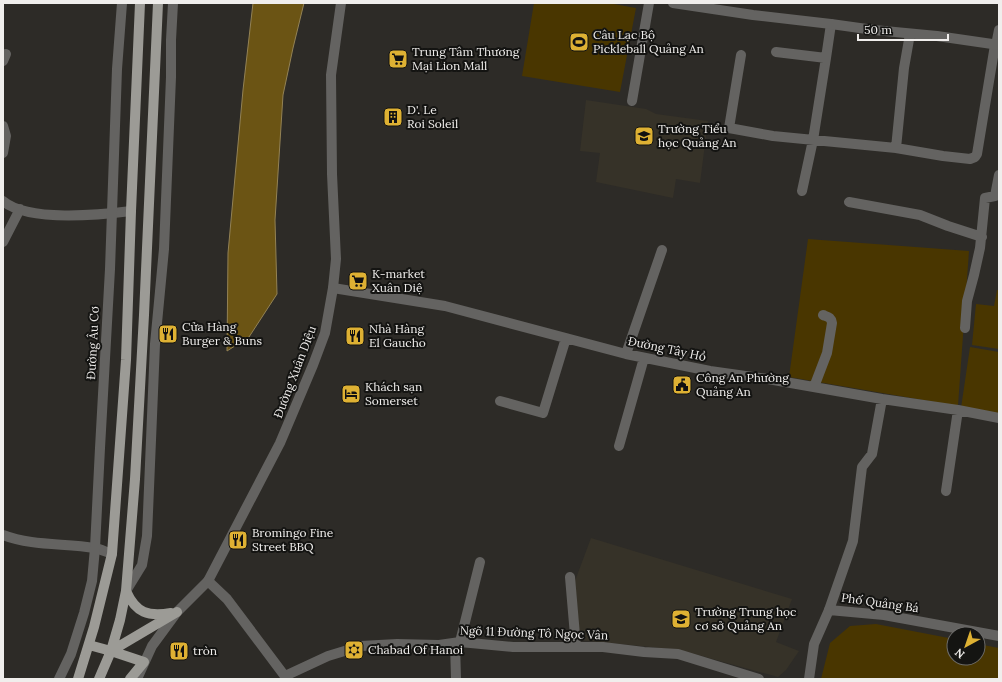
<svg xmlns="http://www.w3.org/2000/svg" width="1002" height="682" font-family="Lora,serif">
	<style>
		.built { fill: #363228 }
		.green { fill: #493600 }
		.water { fill: #6b5414; stroke: #938255 }
		.lines { fill: none; stroke-linecap: round; stroke-linejoin: round }
		.minor { stroke: #646361; stroke-width: 10 }
		.tertiary { stroke: #646361; stroke-width: 10 }
		.primary { stroke: #9c9b96; stroke-width: 10 }
		.labels { text-anchor: middle; stroke-width: 4; stroke-linejoin: round; paint-order: stroke }
		.poi-label { font-size: 12px; fill: #f0eeec; stroke: #141412; text-anchor: start }
		.street-label { font-size: 12px; fill: #f0eeec; stroke: #141412 }
	</style>
	<rect width="100%" height="100%" fill="#2d2b27"/>
	<path class="built" d="M586,100l60,9 10,5 52,7 -8,62 -24,-4 -3,19 -77,-16 4,-29 -20,-2z
		M591,538l201,61 -16,43 23,9 -13,19 -8,7 -98,-27 -100,-10 -5,-59z"/>
	<path class="green" d="M534,3h74l28,5 -16,84 -98,-16z
		M808,239l161,12 -11,155 -169,-29z
		M997,290h2v59l-27,-4 4,-41 18,2z
		M970,347l29,5v63l-38,-7z
		M876,624l78,15v19h24v-14l21,4v31h-178l9,-36 20,-17z"/>
	<path class="water" d="M253,3h51l-11,45 -10,47 -8,125 2,74 -28,43 -22,14 1,-98 15,-163z"/>
	<g class="lines">
		<path class="minor" d="M996,45l3,-15
			M776,52l50,6
			M741,55l-12,73 44,8 123,12 47,8 27,3 5,-2 2,-3 18,-109
			M3,61l3,-7
			M632,101l17,-98
			M3,126l3,10 -3,17
			M896,148l8,-80 6,-34
			M802,191l11,-51 13,-82 5,-34
			M3,201c25,21 96,14 128,10
			M849,202l71,13 28,11 34,11
			M3,242l17,-33
			M333,288l112,18 181,48 84,17 58,8 114,20 76,11 41,8
			M965,328l2,-27 7,-26 6,-27 5,-50 10,-2 4,-21
			M626,354l36,-104
			M814,387l13,-34 5,-30c-1,-6 -4,-6 -9,-8
			M500,401l43,12 23,-75
			M619,446l25,-88
			M946,491l12,-81
			M3,535c29,11 61,8 92,13 5,1 11,4 17,6
			M570,577l6,70
			M208,581l19,18 60,80
			M829,610l24,-69 9,-74 10,-13 10,-55
			M460,642l20,-80
			M455,643l1,36
			M285,676l43,-20 33,-10 36,-2 42,1 21,-3 53,5h90l41,5 34,2 81,25"/>
		<path class="tertiary" d="M673,3l80,12 78,9 43,6 63,6 62,9
			M126,591l16,-26 5,-29 8,-192 9,-95 7,-172v-37l2,-37
			M59,679l12,-25 13,-41 8,-32 3,-33 5,-100 10,-179 7,-200 5,-66
			M137,679l15,-33 25,-34 31,-31 72,-138 33,-78 12,-32 8,-45 3,-29 -4,-85 -1,-99 10,-72
			M809,679l5,-35 15,-34 55,5 115,21"/>
		<path class="primary" d="M126,591c10,22 22,26 45,22
			M89,645l22,6 33,11 -14,17
			M111,651l66,-39
			M78,679l16,-52 18,-73 14,-194 5,-149 9,-208
			M99,679l12,-28 9,-31 6,-29 3,-37 6,-75 9,-164 14,-312"/>
	</g>
	<defs>
		<g id="stadium-square" transform="scale(1)"><rect x="-9" y="-9" width="18" height="18" rx="4" fill="#deb133" stroke="#141412"/><path d="M0-5a6.5 5 0 1 0 0 10a6.5 5 0 1 0 0-10ZM-3.5-1.8h7v3.6h-7Z" fill="#111"/></g>
		<g id="supermarket-square" transform="scale(1)"><rect x="-9" y="-9" width="18" height="18" rx="4" fill="#deb133" stroke="#141412"/><path d="M-6-5.5h2.5l.6 2H6L4.5 2H-2.5L-4.4-4H-6ZM-1.5 3.2a1.3 1.3 0 1 0 .1 0ZM3 3.2a1.3 1.3 0 1 0 .1 0Z" fill="#111"/></g>
		<g id="building-square" transform="scale(1)"><rect x="-9" y="-9" width="18" height="18" rx="4" fill="#deb133" stroke="#141412"/><path d="M-4-6H4V6H1V3H-1V6H-4ZM-2.5-4.3h1.7v1.8h-1.7ZM.8-4.3h1.7v1.8H.8ZM-2.5-1h1.7V.8h-1.7ZM.8-1h1.7V.8H.8Z" fill="#111"/></g>
		<g id="school-square" transform="scale(1)"><rect x="-9" y="-9" width="18" height="18" rx="4" fill="#deb133" stroke="#141412"/><path d="M0-5L7-2L0 1L-7-2ZM-4 1L0 2.5L4 1V4Q0 6-4 4Z" fill="#111"/></g>
		<g id="restaurant-square" transform="scale(1)"><rect x="-9" y="-9" width="18" height="18" rx="4" fill="#deb133" stroke="#141412"/><path d="M-5-6h1v4h1v-4h1v4h1v-4h1v5L-1.5 .5V6h-2V.5L-5-1ZM5-6V6H3V1.5H1.5Q1.5-4 5-6Z" fill="#111"/></g>
		<g id="civic-square" transform="scale(1)"><rect x="-9" y="-9" width="18" height="18" rx="4" fill="#deb133" stroke="#141412"/><path d="M-.6-6.5H3V-4.5H.6V-3L4-1V1h2V6H-6V1h2V-1L-.6-3ZM-1.2 2.5V6h2.4V2.5Z" fill="#111"/></g>
		<g id="hotel-square" transform="scale(1)"><rect x="-9" y="-9" width="18" height="18" rx="4" fill="#deb133" stroke="#141412"/><path d="M-6-4.5h1.5V1H6V5H4.5V3h-9V5H-6ZM-4 0a1.8 1.8 0 1 1 3.6 0ZM.5 0V-2.5h3Q6-2.5 6 0Z" fill="#111"/></g>
		<g id="synagogue-square" transform="scale(1)"><rect x="-9" y="-9" width="18" height="18" rx="4" fill="#deb133" stroke="#141412"/><path d="M0-6.5L5.6 3.2H-5.6ZM0 6.5L5.6-3.2H-5.6Z" fill="#111"/></g>
	</defs>
	<g fill-rule="evenodd">
		<use href="#stadium-square" x="579" y="42"/>
		<use href="#supermarket-square" x="398" y="59"/>
		<use href="#building-square" x="393" y="117"/>
		<use href="#school-square" x="644" y="136"/>
		<use href="#supermarket-square" x="358" y="281"/>
		<use href="#restaurant-square" x="168" y="334"/>
		<use href="#restaurant-square" x="355" y="336"/>
		<use href="#civic-square" x="682" y="385"/>
		<use href="#hotel-square" x="351" y="394"/>
		<use href="#restaurant-square" x="238" y="540"/>
		<use href="#school-square" x="681" y="619"/>
		<use href="#synagogue-square" x="354" y="650"/>
		<use href="#restaurant-square" x="179" y="651"/>
	</g>
	<g class="labels">
		<g class="poi-label">
			<text x="593" y="39">Câu Lạc Bộ<tspan x="593" dy="14">Pickleball Quảng An</tspan></text>
			<text x="412" y="56">Trung Tâm Thương<tspan x="412" dy="14">Mại Lion Mall</tspan></text>
			<text x="407" y="114">D'. Le<tspan x="407" dy="14">Roi Soleil</tspan></text>
			<text x="658" y="133">Trường Tiểu<tspan x="658" dy="14">học Quảng An</tspan></text>
			<text x="372" y="278">K-market<tspan x="372" dy="14">Xuân Diệ</tspan></text>
			<text x="182" y="331">Cửa Hàng<tspan x="182" dy="14">Burger &amp; Buns</tspan></text>
			<text x="369" y="333">Nhà Hàng<tspan x="369" dy="14">El Gaucho</tspan></text>
			<text x="696" y="382">Công An Phường<tspan x="696" dy="14">Quảng An</tspan></text>
			<text x="365" y="391">Khách sạn<tspan x="365" dy="14">Somerset</tspan></text>
			<text x="252" y="537">Bromingo Fine<tspan x="252" dy="14">Street BBQ</tspan></text>
			<text x="695" y="616">Trường Trung học<tspan x="695" dy="14">cơ sở Quảng An</tspan></text>
			<text x="368" y="654">Chabad Of Hanoi</text>
			<text x="193" y="655">tròn</text>
		</g>
		<g class="street-label">
			<text transform="translate(93 343) rotate(-87)" y="4">Đường Âu Cơ</text>
			<text transform="translate(667 349) rotate(12)" y="4">Đường Tây Hồ</text>
			<text transform="translate(295 372) rotate(-69)" y="4">Đường Xuân Diệu</text>
			<text transform="translate(880 603) rotate(8)" y="4">Phố Quảng Bá</text>
			<text transform="translate(534 633) rotate(2)" y="4">Ngõ 11 Đường Tô Ngọc Vân</text>
		</g>
	</g>
	<rect width="1002" height="682" fill="none" stroke="#f0eeec" stroke-width="8"/>
	<g transform="translate(966 646) rotate(220)"><circle r="19" fill="#141412" stroke="#6c6b69"/>
	<path d="M0-3L7 15L0 10L-7 15Z" fill="#deb133"/>
	<text y="-6" font-size="11" font-weight="bold" text-anchor="middle" fill="#f0eeec">N</text>
	</g>
	<path d="M858 34v6h90v-6" fill="none" stroke="#f0eeec" stroke-width="2"/>
	<text x="864" y="34" font-size="12" fill="#f0eeec" stroke="#141412" stroke-width="3" paint-order="stroke">50 m</text>
</svg>
